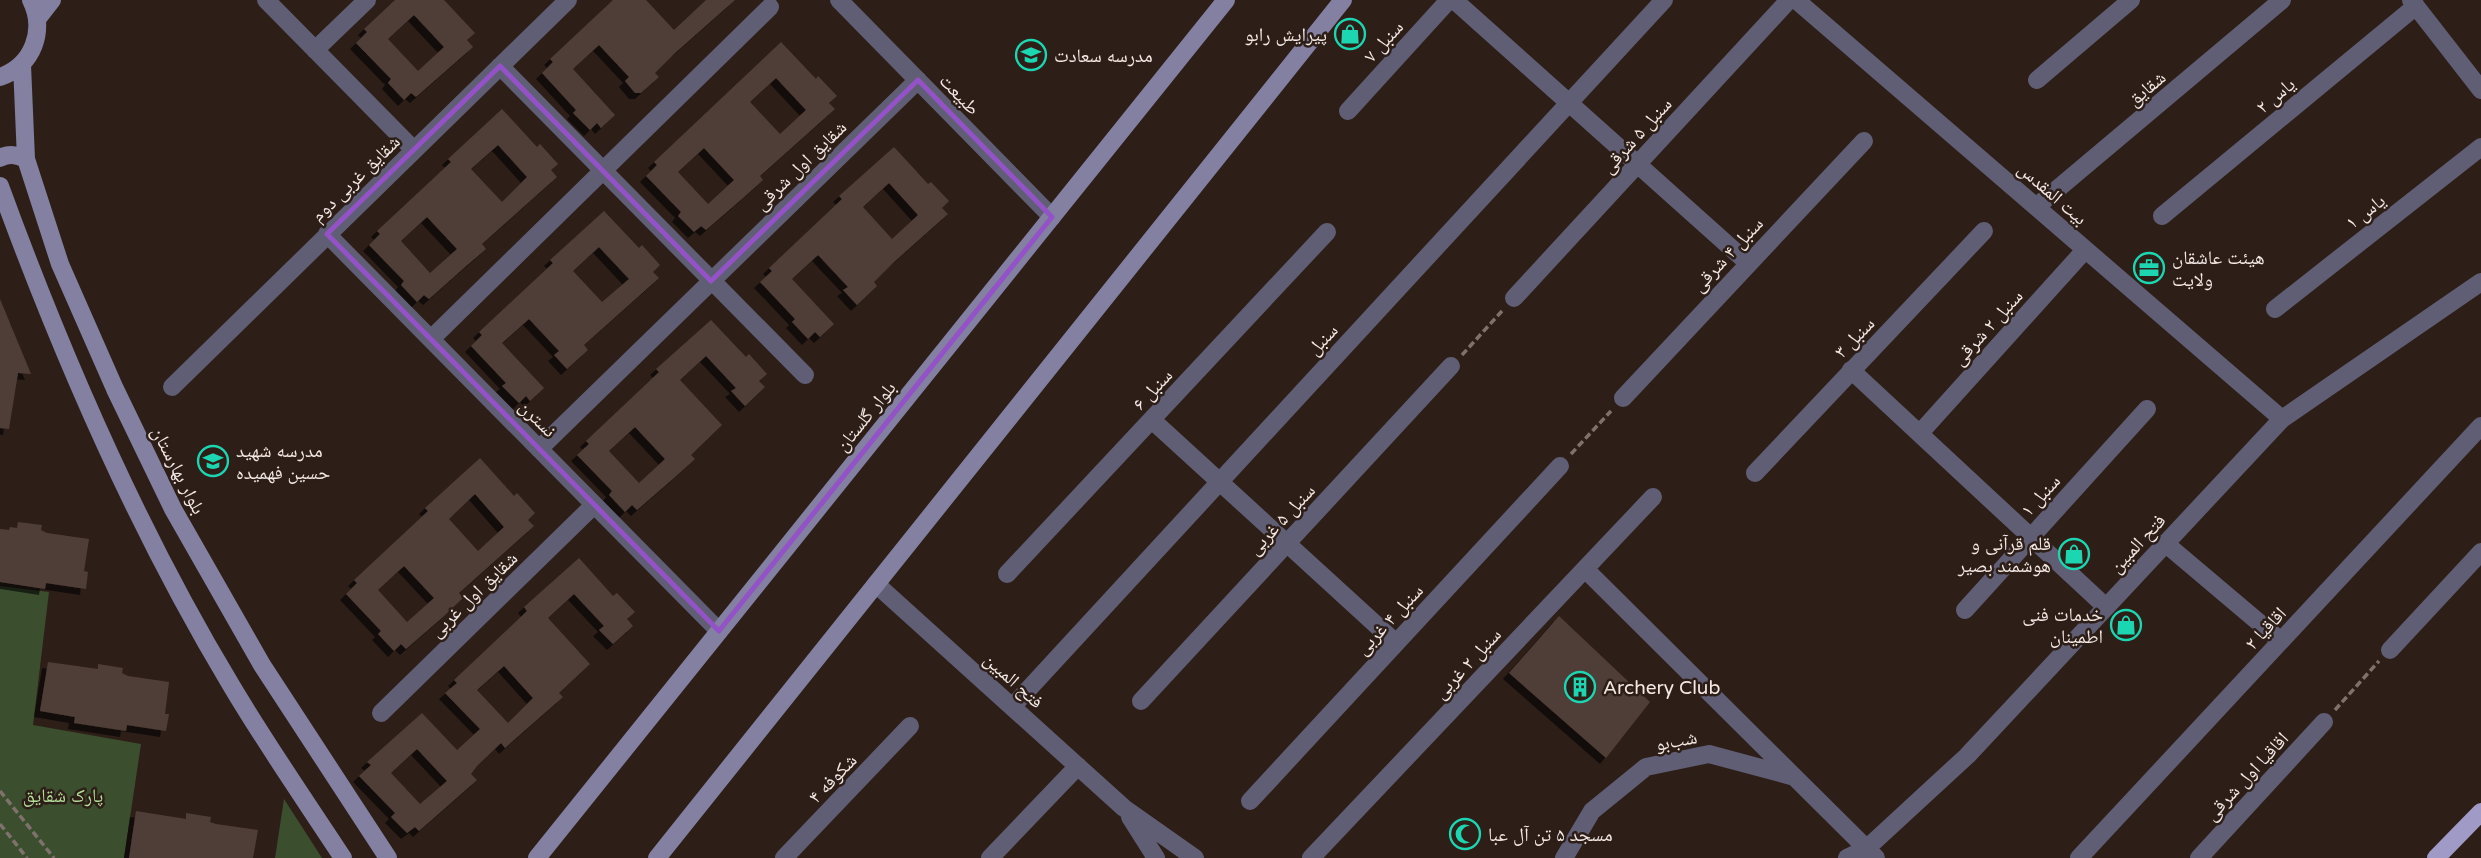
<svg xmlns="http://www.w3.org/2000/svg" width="2481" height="858" font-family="'Varela Round','Noto Naskh Arabic',sans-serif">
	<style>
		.green { fill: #3b4f2f }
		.building { fill: #503e37; fill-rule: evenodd; filter: url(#shadow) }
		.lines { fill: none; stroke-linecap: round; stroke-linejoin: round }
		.path { stroke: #7f726d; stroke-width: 3.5; stroke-dasharray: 7 3.5; stroke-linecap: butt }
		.minor { stroke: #605e74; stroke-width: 18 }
		.secondary { stroke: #8380a2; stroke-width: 18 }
		.primary { stroke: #9f9ac6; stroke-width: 18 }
		.marked { fill: none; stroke: #9352c6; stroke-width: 5; stroke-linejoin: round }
		.labels { text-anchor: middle; stroke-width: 5; stroke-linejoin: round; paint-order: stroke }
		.poi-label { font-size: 19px; fill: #f3e8e4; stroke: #2d1e18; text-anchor: start }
		.street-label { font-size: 19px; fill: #f3e8e4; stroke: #2d1e18 }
		.park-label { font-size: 19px; fill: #b0dc96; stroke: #2d1e18 }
	</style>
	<defs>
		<filter id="shadow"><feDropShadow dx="-6" dy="6" stdDeviation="0" flood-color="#0009"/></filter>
	</defs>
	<rect width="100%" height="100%" fill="#2d1e18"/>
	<path class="green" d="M0,586l49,6 -16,133 108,19 -17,114h-124z
		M284,799l38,59h-47z"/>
	<path class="building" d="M395,0h49l31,33 -8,7 6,7 -57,50 -5,-4 -7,7 -16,-17 3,-4 -35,-36 11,-11 -3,-3zM414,15l30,32 -26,24 -30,-32z
		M613,0h33l28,30 32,-30h29l-60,53 -20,20 4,4 -18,16h-6l-10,-12 4,-4 -30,-32 -26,24 42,46 -14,13 -4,-5 -7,7 -17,-17 3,-3 -34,-37 11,-11 -3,-3z
		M781,42l35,37 2,-3 19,20 -8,7 6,6 -75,67 3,4 -20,18 -37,32 -5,-4 -7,6 -16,-16 3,-4 -35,-36 11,-11 -3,-3zM776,78l30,32 -26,24 -30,-32zM704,148l30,32 -26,24 -30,-32z
		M502,109l35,38 3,-3 18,20 -7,6 6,7 -75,67 4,5 -21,18 -36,32 -5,-4 -7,7 -16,-17 3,-4 -35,-36 11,-11 -3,-3 74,-69 -3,-3zM498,145l29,32 -25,25 -31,-33zM427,217l30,32 -27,24 -29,-32z
		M894,147l34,37 3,-2 18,19 -7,7 6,6 -54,48 -20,20 3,4 -20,19 -14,-15 5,-3 -30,-32 -26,24 42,45 -14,13 -5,-5 -7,7 -16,-17 3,-3 -35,-37 12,-11 -3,-3 73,-69 -3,-3zM889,183l29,32 -26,24 -29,-32z
		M604,211l35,37 3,-3 18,20 -7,7 6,6 -75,67 4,5 -21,19 -13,-14 5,-4 -30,-32 -27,24 42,45 -14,13 -4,-5 -7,7 -17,-17 4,-3 -35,-37 11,-11 -3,-3 74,-69 -3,-3zM599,247l30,32 -27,23 -29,-31z
		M0,299l31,75 -13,-1 -9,56 -9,-1z
		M711,320l35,37 3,-3 18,20 -8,7 6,6 -20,19 -14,-15 5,-3 -30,-32 -26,24 42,45 -31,30 4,4 -21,19 -37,32 -5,-5 -7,7 -16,-17 3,-4 -35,-36 12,-11 -3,-3 73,-69 -3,-3zM635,427l30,32 -26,24 -30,-32z
		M480,458l34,38 3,-3 18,20 -7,7 6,6 -75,67 4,5 -20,19 -37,32 -5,-5 -7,7 -16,-17 3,-3 -35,-37 11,-11 -3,-3 74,-69 -3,-3zM475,494l29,33 -26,24 -29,-32zM404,566l30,32 -27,24 -29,-32z
		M18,522l24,3 -1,5 6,3 42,6 -5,32 4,1 -2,17 -40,-6 -1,6 -45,-7v-53l9,1 1,-3 7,1z
		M579,558l34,38 4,-3 18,19 -8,7 6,7 -20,18 -14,-14 5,-4 -30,-32 -26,24 42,46 -31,29 4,4 -58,51 -4,-5 -24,23 -6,8 6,6 -58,51 -4,-4 -8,6 -16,-16 4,-4 -36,-37 12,-11 -4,-3 55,-49 35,37 23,-21 -35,-36 12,-10 -3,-3 73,-69 -3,-4zM504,666l29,32 -25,25 -31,-33zM417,749l30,32 -27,23 -29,-31z
		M1559,616l91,86 -44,56 -97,-85z
		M48,662l50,7v-5l25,4 -1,5 6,3 41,6 -4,32h4l-3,17 -39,-6 -1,6 -52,-8 1,-6 -35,-6z
		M136,811l50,8v-6l25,4 -1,5 6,2 42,6 -5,28h-124z"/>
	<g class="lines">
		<path class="path" d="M1462,355l40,-44
			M1571,454l40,-43
			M2335,710l44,-49
			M0,791l54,67
			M0,824l27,34"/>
		<path class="minor" d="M266,0l148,150
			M839,0l213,217
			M1454,0l294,263
			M1796,0l486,419
			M2411,0l70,90
			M315,50l52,-50
			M500,66l305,309
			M2037,80l94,-80
			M1348,111l101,-111
			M2036,207l246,-207
			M2162,216l254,-210
			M327,234l392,397
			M1514,298l275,-298
			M2275,309l206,-162
			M431,339l339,-332
			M1851,370l255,237
			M172,387l396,-387
			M1623,398l241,-257
			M1152,420l244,223
			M1920,433l165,-183
			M539,449l379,-369
			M1755,473l229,-242
			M2165,543l116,98
			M1585,569l291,289
			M1007,574l320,-342
			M876,584l248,224 71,50
			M1965,610l182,-201
			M2390,650l91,-98
			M1141,701l310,-335
			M1012,707l652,-707
			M381,713l213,-208
			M1250,801l310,-335
			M1130,817l26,41
			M784,858l126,-132
			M990,858l88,-92
			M1311,858l342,-361
			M1564,858l28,-47 54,-44 63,-13 82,22
			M1847,858l19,-9 101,-93 315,-337 199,-137
			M2079,858l402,-432
			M2199,858l125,-136"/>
		<path class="secondary" d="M38,18l14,-18
			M22,65l4,94 34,105 55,125 58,120 89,156 126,193
			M0,77c33,-11 46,-47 31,-77
			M0,158c9,-5 17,-3 26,1
			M0,186c62,170 137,343 231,499 35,59 74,115 112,173
			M537,858l689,-858
			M657,858l686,-858"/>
		<path class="primary" d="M2436,858l45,-46"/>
	</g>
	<path class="marked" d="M500,66l211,215 207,-201 134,137 -333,414 -392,-397z"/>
	<defs>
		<g id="shop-ring" transform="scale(1.575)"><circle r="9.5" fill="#2d1e18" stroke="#1cd5b1" stroke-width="1.5"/><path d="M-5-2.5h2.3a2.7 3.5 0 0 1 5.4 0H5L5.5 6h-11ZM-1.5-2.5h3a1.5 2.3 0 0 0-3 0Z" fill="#1cd5b1"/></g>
		<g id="school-ring" transform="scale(1.575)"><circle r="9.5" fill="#2d1e18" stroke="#1cd5b1" stroke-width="1.5"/><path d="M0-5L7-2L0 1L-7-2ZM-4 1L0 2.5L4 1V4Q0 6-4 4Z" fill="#1cd5b1"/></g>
		<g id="office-ring" transform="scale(1.575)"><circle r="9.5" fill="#2d1e18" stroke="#1cd5b1" stroke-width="1.5"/><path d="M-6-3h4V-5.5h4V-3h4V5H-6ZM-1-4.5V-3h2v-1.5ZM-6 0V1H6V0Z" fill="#1cd5b1"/></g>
		<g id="building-ring" transform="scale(1.575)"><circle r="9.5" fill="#2d1e18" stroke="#1cd5b1" stroke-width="1.5"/><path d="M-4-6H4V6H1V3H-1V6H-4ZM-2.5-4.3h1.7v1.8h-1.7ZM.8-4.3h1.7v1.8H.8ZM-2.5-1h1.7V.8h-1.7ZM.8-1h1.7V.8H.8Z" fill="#1cd5b1"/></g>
		<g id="mosque-ring" transform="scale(1.575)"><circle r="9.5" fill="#2d1e18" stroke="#1cd5b1" stroke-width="1.5"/><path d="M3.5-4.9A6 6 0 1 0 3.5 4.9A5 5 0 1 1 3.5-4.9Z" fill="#1cd5b1"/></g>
	</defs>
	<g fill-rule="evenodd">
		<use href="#shop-ring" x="1350" y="34"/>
		<use href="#school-ring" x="1031" y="55"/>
		<use href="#office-ring" x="2149" y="268"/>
		<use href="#school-ring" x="213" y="461"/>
		<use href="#shop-ring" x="2074" y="554"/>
		<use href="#shop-ring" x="2126" y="625"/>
		<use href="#building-ring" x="1580" y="687"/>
		<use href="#mosque-ring" x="1465" y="834"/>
	</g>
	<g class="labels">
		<g class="poi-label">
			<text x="1327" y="41" text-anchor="end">پیرایش رابو</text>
			<text x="1054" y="62">مدرسه سعادت</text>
			<text x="2172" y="264">هیئت عاشقان<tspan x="2172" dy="22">ولایت</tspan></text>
			<text x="236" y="457">مدرسه شهید<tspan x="236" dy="22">حسین فهمیده</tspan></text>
			<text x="2051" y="550" text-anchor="end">قلم قرآنی و<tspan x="2051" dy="22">هوشمند بصیر</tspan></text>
			<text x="2103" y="621" text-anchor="end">خدمات فنی<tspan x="2103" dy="22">اطمینان</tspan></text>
			<text x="1603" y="694">Archery Club</text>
			<text x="1488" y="841">مسجد ۵ تن آل عبا</text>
		</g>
		<g class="street-label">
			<text transform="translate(1383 41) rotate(-48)" y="7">سنبل ۷</text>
			<text transform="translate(2146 88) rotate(-40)" y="7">شقایق</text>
			<text transform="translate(960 94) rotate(46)" y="7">طبیعت</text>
			<text transform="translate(2275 95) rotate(-40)" y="7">یاس ۲</text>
			<text transform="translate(1636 135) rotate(-48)" y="7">سنبل ۵ شرقی</text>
			<text transform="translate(800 165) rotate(-44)" y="7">شقایق اول شرقی</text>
			<text transform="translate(355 178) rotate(-44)" y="7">شقایق غربی دوم</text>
			<text transform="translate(2053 193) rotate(41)" y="7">بیت المقدس</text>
			<text transform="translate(2365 211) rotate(-38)" y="7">یاس ۱</text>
			<text transform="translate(1727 254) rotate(-47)" y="7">سنبل ۴ شرقی</text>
			<text transform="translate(1987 327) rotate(-48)" y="7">سنبل ۲ شرقی</text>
			<text transform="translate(1854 337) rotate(-46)" y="7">سنبل ۳</text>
			<text transform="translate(1322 339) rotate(-47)" y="7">سنبل</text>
			<text transform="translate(1152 389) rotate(-47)" y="7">سنبل ۶</text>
			<text transform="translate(865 416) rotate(-51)" y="7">بلوار گلستان</text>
			<text transform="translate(538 418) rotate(45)" y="7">نسترن</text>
			<text transform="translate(179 470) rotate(63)" y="7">بلوار بهارستان</text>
			<text transform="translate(2040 495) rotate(-48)" y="7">سنبل ۱</text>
			<text transform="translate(1281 519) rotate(-47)" y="7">سنبل ۵ غربی</text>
			<text transform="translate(2137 543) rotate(-47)" y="7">فتح المبین</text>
			<text transform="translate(473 594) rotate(-44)" y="7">شقایق اول غربی</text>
			<text transform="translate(1389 619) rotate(-47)" y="7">سنبل ۴ غربی</text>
			<text transform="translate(2265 628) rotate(-47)" y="7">اقاقیا ۲</text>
			<text transform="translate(1467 663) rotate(-47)" y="7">سنبل ۲ غربی</text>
			<text transform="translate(1014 680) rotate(42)" y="7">فتح المبین</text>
			<text transform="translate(1676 740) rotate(-11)" y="7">شب‌بو</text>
			<text transform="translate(2246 776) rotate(-47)" y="7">اقاقیا اول شرقی</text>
			<text transform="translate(832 778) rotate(-46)" y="7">شکوفه ۴</text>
		</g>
		<g class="park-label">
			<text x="63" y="802">پارک شقایق</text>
		</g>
	</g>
</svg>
